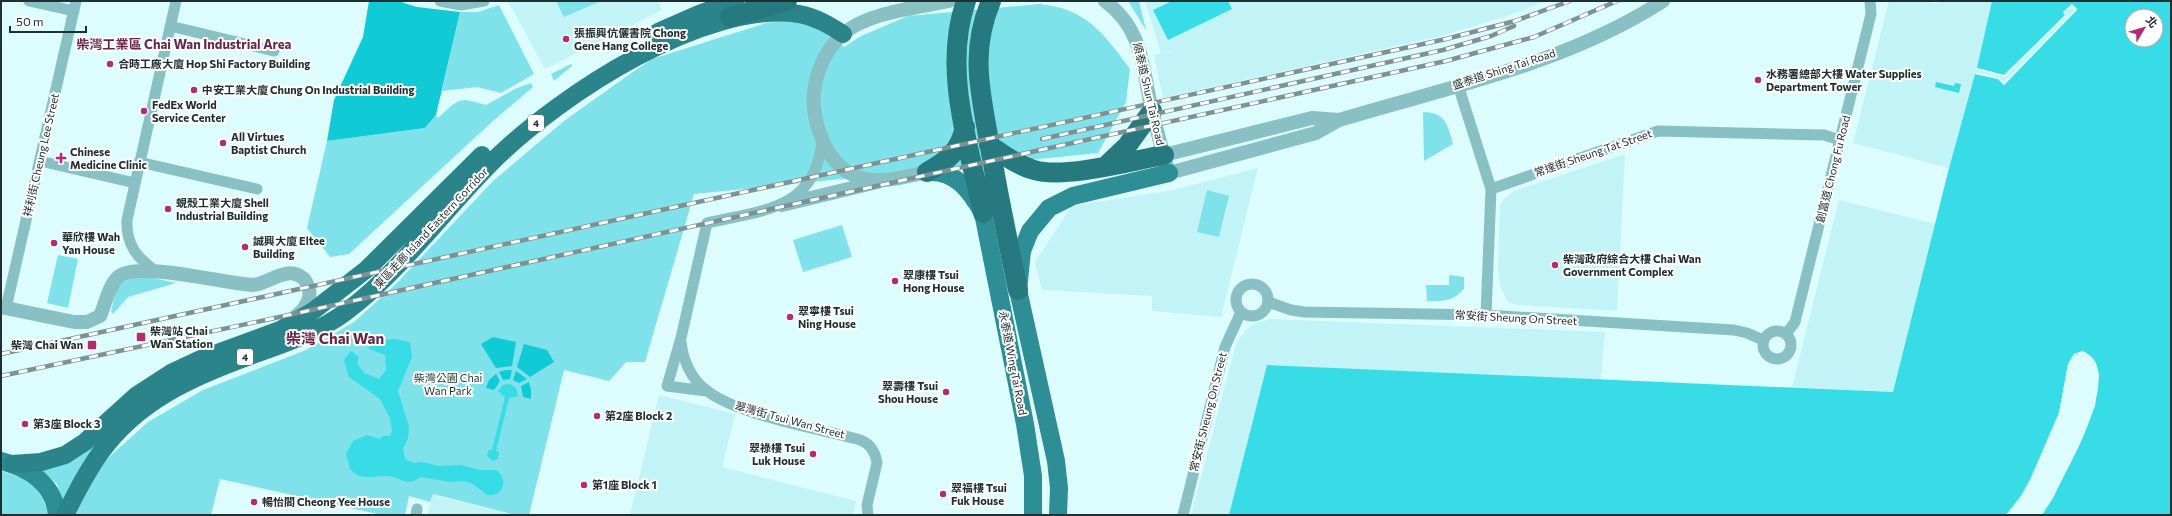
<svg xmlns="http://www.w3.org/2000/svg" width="2172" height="516" font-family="Commissioner,'Noto Sans TC',sans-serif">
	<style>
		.built { fill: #c2f3f7 }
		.green { fill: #7fe1e9 }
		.forest { fill: #10cbd6 }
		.water { fill: #37dce7; fill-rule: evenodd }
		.pier { fill: #ddfcfe }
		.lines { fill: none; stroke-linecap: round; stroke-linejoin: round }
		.minor { stroke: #88c0c4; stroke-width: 11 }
		.tertiary { stroke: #88c0c4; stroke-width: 14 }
		.primary { stroke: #2d8e95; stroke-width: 18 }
		.trunk { stroke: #2a848a; stroke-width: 18 }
		.motorway { stroke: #26797f; stroke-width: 20 }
		.rail-casing { stroke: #7c9294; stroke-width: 4.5 }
		.rail { stroke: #fff; stroke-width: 3; stroke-dasharray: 9; stroke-linecap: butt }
		.poi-dot { fill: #b02c74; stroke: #fff; stroke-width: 1.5 }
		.labels { text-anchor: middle; stroke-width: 4; stroke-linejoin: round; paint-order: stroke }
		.shield { fill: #fff; stroke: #636d6e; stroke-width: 1 }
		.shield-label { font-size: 10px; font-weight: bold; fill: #202f30 }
		.poi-label { font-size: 11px; font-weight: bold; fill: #202f30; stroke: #fff; text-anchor: start }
		.street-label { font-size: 11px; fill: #202f30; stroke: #fff }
		.park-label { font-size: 11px; fill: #1c3638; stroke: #fff }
		.quarter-label { font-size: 13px; font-weight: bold; fill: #662646; stroke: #fff }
		.district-label { font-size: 15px; font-weight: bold; fill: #662646; stroke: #fff }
	</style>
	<rect width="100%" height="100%" fill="#ddfcfe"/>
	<path class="built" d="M508,1h150l4,9 -117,59z
		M1145,1l284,1 117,-1 -30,12 -75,23 -278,62 -9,-43 48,-10 -41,8z
		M1889,1h36l12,3 1,-3h54l-4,25 75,-14 9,-8 5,5 -73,76 -29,-11 -26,94 -96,-25z
		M1625,154l-8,157 -98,-6 -6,-1 -6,-3 -6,-13 -3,-18 2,-65 4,-6 10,-8z
		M1258,168l-37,149 -69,-6v-15l-110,-6 -7,-28 37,-56 101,-16z
		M1839,200l96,24 -42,168 -101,-5z
		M1270,319l335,13 -4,47 119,136h-529l45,-171 10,-14 7,-6z
		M659,395l76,19 -13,53 134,34 -3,14h-223z
		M432,495l83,20h-88z"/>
	<path class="green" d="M556,1h45l-37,16z
		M1128,1h11l7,29z
		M1040,4c47,5 64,30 90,65l-4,33 -28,51 -404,41 -49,168h-19l-17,19 -45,-11 -35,145h-13l-83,-21 -3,8 -21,-6 -4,19h-23l-162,-36 -9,36h-137l25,-49 49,-44 55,-32 103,-40 48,-28 42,-38 97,-103 71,-60 56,-40 32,-22 114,-36 37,-5 41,29 17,-11 47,-20z
		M499,5l35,69 -33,19 -24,-6 -35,4 18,-79h18z
		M571,64l1,2 -18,15 -3,-7z
		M531,83l2,4 -40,34 -144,133 -19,3 -23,-29 20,-87 98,-13 11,-13 2,3c21,-19 19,-22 48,-13l31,-17z
		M1423,112c23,0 25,14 30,32l-29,17z
		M1207,190l22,6 -10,41 -22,-5z
		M842,225l10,32 -49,15 -10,-32z
		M58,255l20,4 -10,49 -21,-5z
		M140,275l36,8 -48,14 -15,17 -2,-3 7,-27z
		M1449,275l15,2v12c-12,13 -21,12 -37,12l-1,-16h23z
		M126,409l-63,97 -6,-22 -16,-14z
		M1,471c29,8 38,14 48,44h-48z"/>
	<path class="forest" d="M369,1h29l19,6 43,5 -24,103 -11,13 -98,13 7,-41 29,-63z
		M493,337l23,5 -4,24 -16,2 -15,-24z
		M524,344l23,6 7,12 -24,15 -13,-10z
		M506,370h6l-2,9 -7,1 -4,-8z
		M516,371l11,8 -8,4 -6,-3z
		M496,374l4,7 -6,9 -8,-2 3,-8z
		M529,382l2,8v9l-8,-2 -2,-11z"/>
	<path class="water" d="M1172,1h56l4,8 -64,31 -15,-30z
		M1992,1h179v514h-129c19,-34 66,-111 55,-149 -2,-7 -8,-12 -14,-15l-9,3 -6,10 -9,49 -29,67 -9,16 -15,19h-777l38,-150 626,27 56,-224 26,-94 23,5 6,6 73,-75 -5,-6 -9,9 3,2 -62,60 -27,-7zM2132,16h24v24h-24z
		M1936,82l18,4 1,-3 6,1 -2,9 -24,-6z
		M395,339l15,3 2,15 -14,34 11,36 -1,11 -5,11 2,10 9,4 8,-1 17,4 22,-1 18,5h17c13,9 8,27 -9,25l-14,-11 -9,-3 -14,1 -29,-5c-16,11 -19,0 -33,-1 -15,-1 -26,6 -38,-7l-4,-15 7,-13 14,-6 13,4 2,-3h8l2,-5 -2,-13 -10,-19 -31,-22 -5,-17 7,-9 8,6 -2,6 7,10 15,6 7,-9 -1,-15 -16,-6v-8z
		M510,384l6,4 2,8 -9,2 -13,53 3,1 -1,7 -5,2 -6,-5 2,-6h3l13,-53 -7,-6 5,-6z"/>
	<path class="pier" d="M2072,4l5,5 -73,76 -6,-6 -23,-5 1,-2 22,5 6,5 71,-72 -3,-3 -6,5 1,4 -62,61 -29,-7 1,-2 27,7 61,-60 -2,-3z
		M2083,351l11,9 5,14 -4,32 -14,35 -28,57 -11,17h-2l29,-54 24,-56 3,-35 -4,-9 -9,-8 -7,3 -6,9 -9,48 -25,58 -14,26 -13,18h-3l15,-19 9,-16 29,-67 9,-49 6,-10z"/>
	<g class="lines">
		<path class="minor" d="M29,1l45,10
			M440,1l21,4 23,-4
			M170,26l104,25
			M1458,85l33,104 -5,126
			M40,161l95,22
			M139,162l118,27
			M1491,189l167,-58 166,4 16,5
			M157,272c-20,-14 -31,-27 -30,-52l49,-219
			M1236 300a16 16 0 1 1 32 0a16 16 0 1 1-32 0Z
			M1268,302l23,8 13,2 182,3 248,15 13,3 16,7
			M6,308l70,-307
			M1763 345a14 14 0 1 1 28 0a14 14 0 1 1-28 0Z
			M1786,334l9,-12 76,-308 -1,-13
			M681,342c2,18 10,37 25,48 31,25 110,38 151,49 12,3 18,11 20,24l-10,42 1,10
			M706,391l-39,-5 14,-48 26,-115c56,-13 110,-13 115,-84
			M416,515l1,-6
			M1183,515l42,-168 16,-35"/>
		<path class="tertiary" d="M1105,1c39,29 37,67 47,110 5,21 11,41 17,62l147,-40 23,-13c109,-33 227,-56 324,-119
			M1164,155l148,-37 27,2
			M927,172c-24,5 -50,14 -74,3 -28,-13 -44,-59 -38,-89 3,-19 13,-39 28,-52 25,-22 74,-26 106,-33
			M782,205l95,-23
			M1,307l73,15h13l13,-6c6,-13 8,-29 18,-39 19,-17 108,7 135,8 18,-2 34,-21 51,-6 11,14 4,28 -9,38"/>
		<path class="primary" d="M927,172c29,-2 43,19 56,41l42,211 8,52v39
			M1,461c28,7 53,23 56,54
			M1058,515l1,-27 -3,-27 -38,-171 4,-39 8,-20 19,-23 24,-12 96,-23"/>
		<path class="trunk" d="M658,32l41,-18 36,-13
			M12,464l29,-2 24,-7 20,-13 52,-47 34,-22 30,-14 79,-29 33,-19 54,-42 115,-114
			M65,515c11,-22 22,-44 36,-63 37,-51 91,-75 149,-96 33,-12 68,-23 97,-45 57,-43 98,-103 149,-153 65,-63 208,-158 303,-144 17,3 30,11 44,20"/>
		<path class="motorway" d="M966,1c-24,68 3,145 17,212
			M991,1c-22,52 -10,93 -1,146 8,48 18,95 28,143
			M730,17l57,-16
			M989,145c15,10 28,20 45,25 31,9 97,-9 130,-15
			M1107,165l20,-19 25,-35
			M927,172c21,-11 33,-22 38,-45"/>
		<g class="rail-casing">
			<path id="rail" d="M1042,139l401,-89 48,-14 23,-10
				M1,354l1445,-315 69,-18 55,-20
				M1,376l274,-58 1171,-257 88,-24 83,-36"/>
		</g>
		<use href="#rail" class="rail"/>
	</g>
	<g class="poi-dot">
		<circle cx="566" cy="39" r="4"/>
		<circle cx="110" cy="64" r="4"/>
		<circle cx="1758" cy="80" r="4"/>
		<circle cx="194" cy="90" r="4"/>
		<circle cx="144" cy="111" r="4"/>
		<circle cx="223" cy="143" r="4"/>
		<path d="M59 152h4v4h4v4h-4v4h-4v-4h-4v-4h4z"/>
		<circle cx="168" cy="209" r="4"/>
		<circle cx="54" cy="243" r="4"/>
		<circle cx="245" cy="247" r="4"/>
		<circle cx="1555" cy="265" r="4"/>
		<circle cx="895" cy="281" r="4"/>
		<circle cx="790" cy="317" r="4"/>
		<rect x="136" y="332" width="10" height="10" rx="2"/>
		<rect x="87" y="340" width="10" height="10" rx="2"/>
		<circle cx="946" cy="392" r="4"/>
		<circle cx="597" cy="416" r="4"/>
		<circle cx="25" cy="424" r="4"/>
		<circle cx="813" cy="454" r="4"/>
		<circle cx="584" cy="485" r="4"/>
		<circle cx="943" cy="494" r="4"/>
		<circle cx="254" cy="502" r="4"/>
	</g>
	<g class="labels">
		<g class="shield">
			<rect x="528" y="115" width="16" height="16" rx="3"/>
			<rect x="237" y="349" width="16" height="16" rx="3"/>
		</g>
		<g class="shield-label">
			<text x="536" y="127">4</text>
			<text x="245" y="361">4</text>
		</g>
		<g class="poi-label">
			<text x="574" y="37">張振興伉儷書院 Chong<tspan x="574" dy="13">Gene Hang College</tspan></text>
			<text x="118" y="68">合時工廠大廈 Hop Shi Factory Building</text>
			<text x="1766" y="78">水務署總部大樓 Water Supplies<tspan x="1766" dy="13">Department Tower</tspan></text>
			<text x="202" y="94">中安工業大廈 Chung On Industrial Building</text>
			<text x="152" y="109">FedEx World<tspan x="152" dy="13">Service Center</tspan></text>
			<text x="231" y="141">All Virtues<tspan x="231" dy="13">Baptist Church</tspan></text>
			<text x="70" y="156">Chinese<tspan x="70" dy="13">Medicine Clinic</tspan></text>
			<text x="176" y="207">蜆殼工業大廈 Shell<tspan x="176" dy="13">Industrial Building</tspan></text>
			<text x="62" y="241">華欣樓 Wah<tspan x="62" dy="13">Yan House</tspan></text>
			<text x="253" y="245">誠興大廈 Eltee<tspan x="253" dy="13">Building</tspan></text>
			<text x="1563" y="263">柴灣政府綜合大樓 Chai Wan<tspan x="1563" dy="13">Government Complex</tspan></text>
			<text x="903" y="279">翠康樓 Tsui<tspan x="903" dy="13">Hong House</tspan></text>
			<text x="798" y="315">翠寧樓 Tsui<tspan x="798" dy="13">Ning House</tspan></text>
			<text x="150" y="335">柴灣站 Chai<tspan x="150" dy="13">Wan Station</tspan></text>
			<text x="83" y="349" text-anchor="end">柴灣 Chai Wan</text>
			<text x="938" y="390" text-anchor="end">翠壽樓 Tsui<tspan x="938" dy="13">Shou House</tspan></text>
			<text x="605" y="420">第2座 Block 2</text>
			<text x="33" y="428">第3座 Block 3</text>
			<text x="805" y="452" text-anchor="end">翠祿樓 Tsui<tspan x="805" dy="13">Luk House</tspan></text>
			<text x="592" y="489">第1座 Block 1</text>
			<text x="951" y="492">翠福樓 Tsui<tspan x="951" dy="13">Fuk House</tspan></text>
			<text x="262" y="506">暢怡閣 Cheong Yee House</text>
		</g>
		<g class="street-label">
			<text transform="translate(1504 69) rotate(-18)" y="4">盛泰道 Shing Tai Road</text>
			<text transform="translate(1149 94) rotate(77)" y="4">順泰道 Shun Tai Road</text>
			<text transform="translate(1593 153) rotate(-19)" y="4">常達街 Sheung Tat Street</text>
			<text transform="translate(41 155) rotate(-77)" y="4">祥利街 Cheung Lee Street</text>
			<text transform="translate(1833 169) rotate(-76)" y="4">創富道 Chong Fu Road</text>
			<text transform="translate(431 228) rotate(-47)" y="4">東區走廊 Island Eastern Corridor</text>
			<text transform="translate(1516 318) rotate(3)" y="4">常安街 Sheung On Street</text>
			<text transform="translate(1013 363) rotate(79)" y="4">永泰道 Wing Tai Road</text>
			<text transform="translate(1208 412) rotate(-76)" y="4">常安街 Sheung On Street</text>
			<text transform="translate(790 420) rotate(15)" y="4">翠灣街 Tsui Wan Street</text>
		</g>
		<g class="park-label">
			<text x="448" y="382">柴灣公園 Chai<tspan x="448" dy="13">Wan Park</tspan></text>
		</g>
		<g class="quarter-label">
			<text x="184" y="49">柴灣工業區 Chai Wan Industrial Area</text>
		</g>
		<g class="district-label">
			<text x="335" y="344">柴灣 Chai Wan</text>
		</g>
	</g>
	<rect width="2172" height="516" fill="none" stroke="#202f30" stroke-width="4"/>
	<g transform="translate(2144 28) rotate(52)"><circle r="19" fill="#ffffff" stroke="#a6acac"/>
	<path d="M0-3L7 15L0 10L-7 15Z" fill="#b02c74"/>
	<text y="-6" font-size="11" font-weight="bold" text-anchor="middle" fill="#202f30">北</text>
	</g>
	<path d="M10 26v6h76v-6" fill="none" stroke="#202f30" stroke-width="2"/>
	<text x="16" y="26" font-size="12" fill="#202f30" stroke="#ffffff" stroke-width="3" paint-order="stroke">50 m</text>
</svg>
